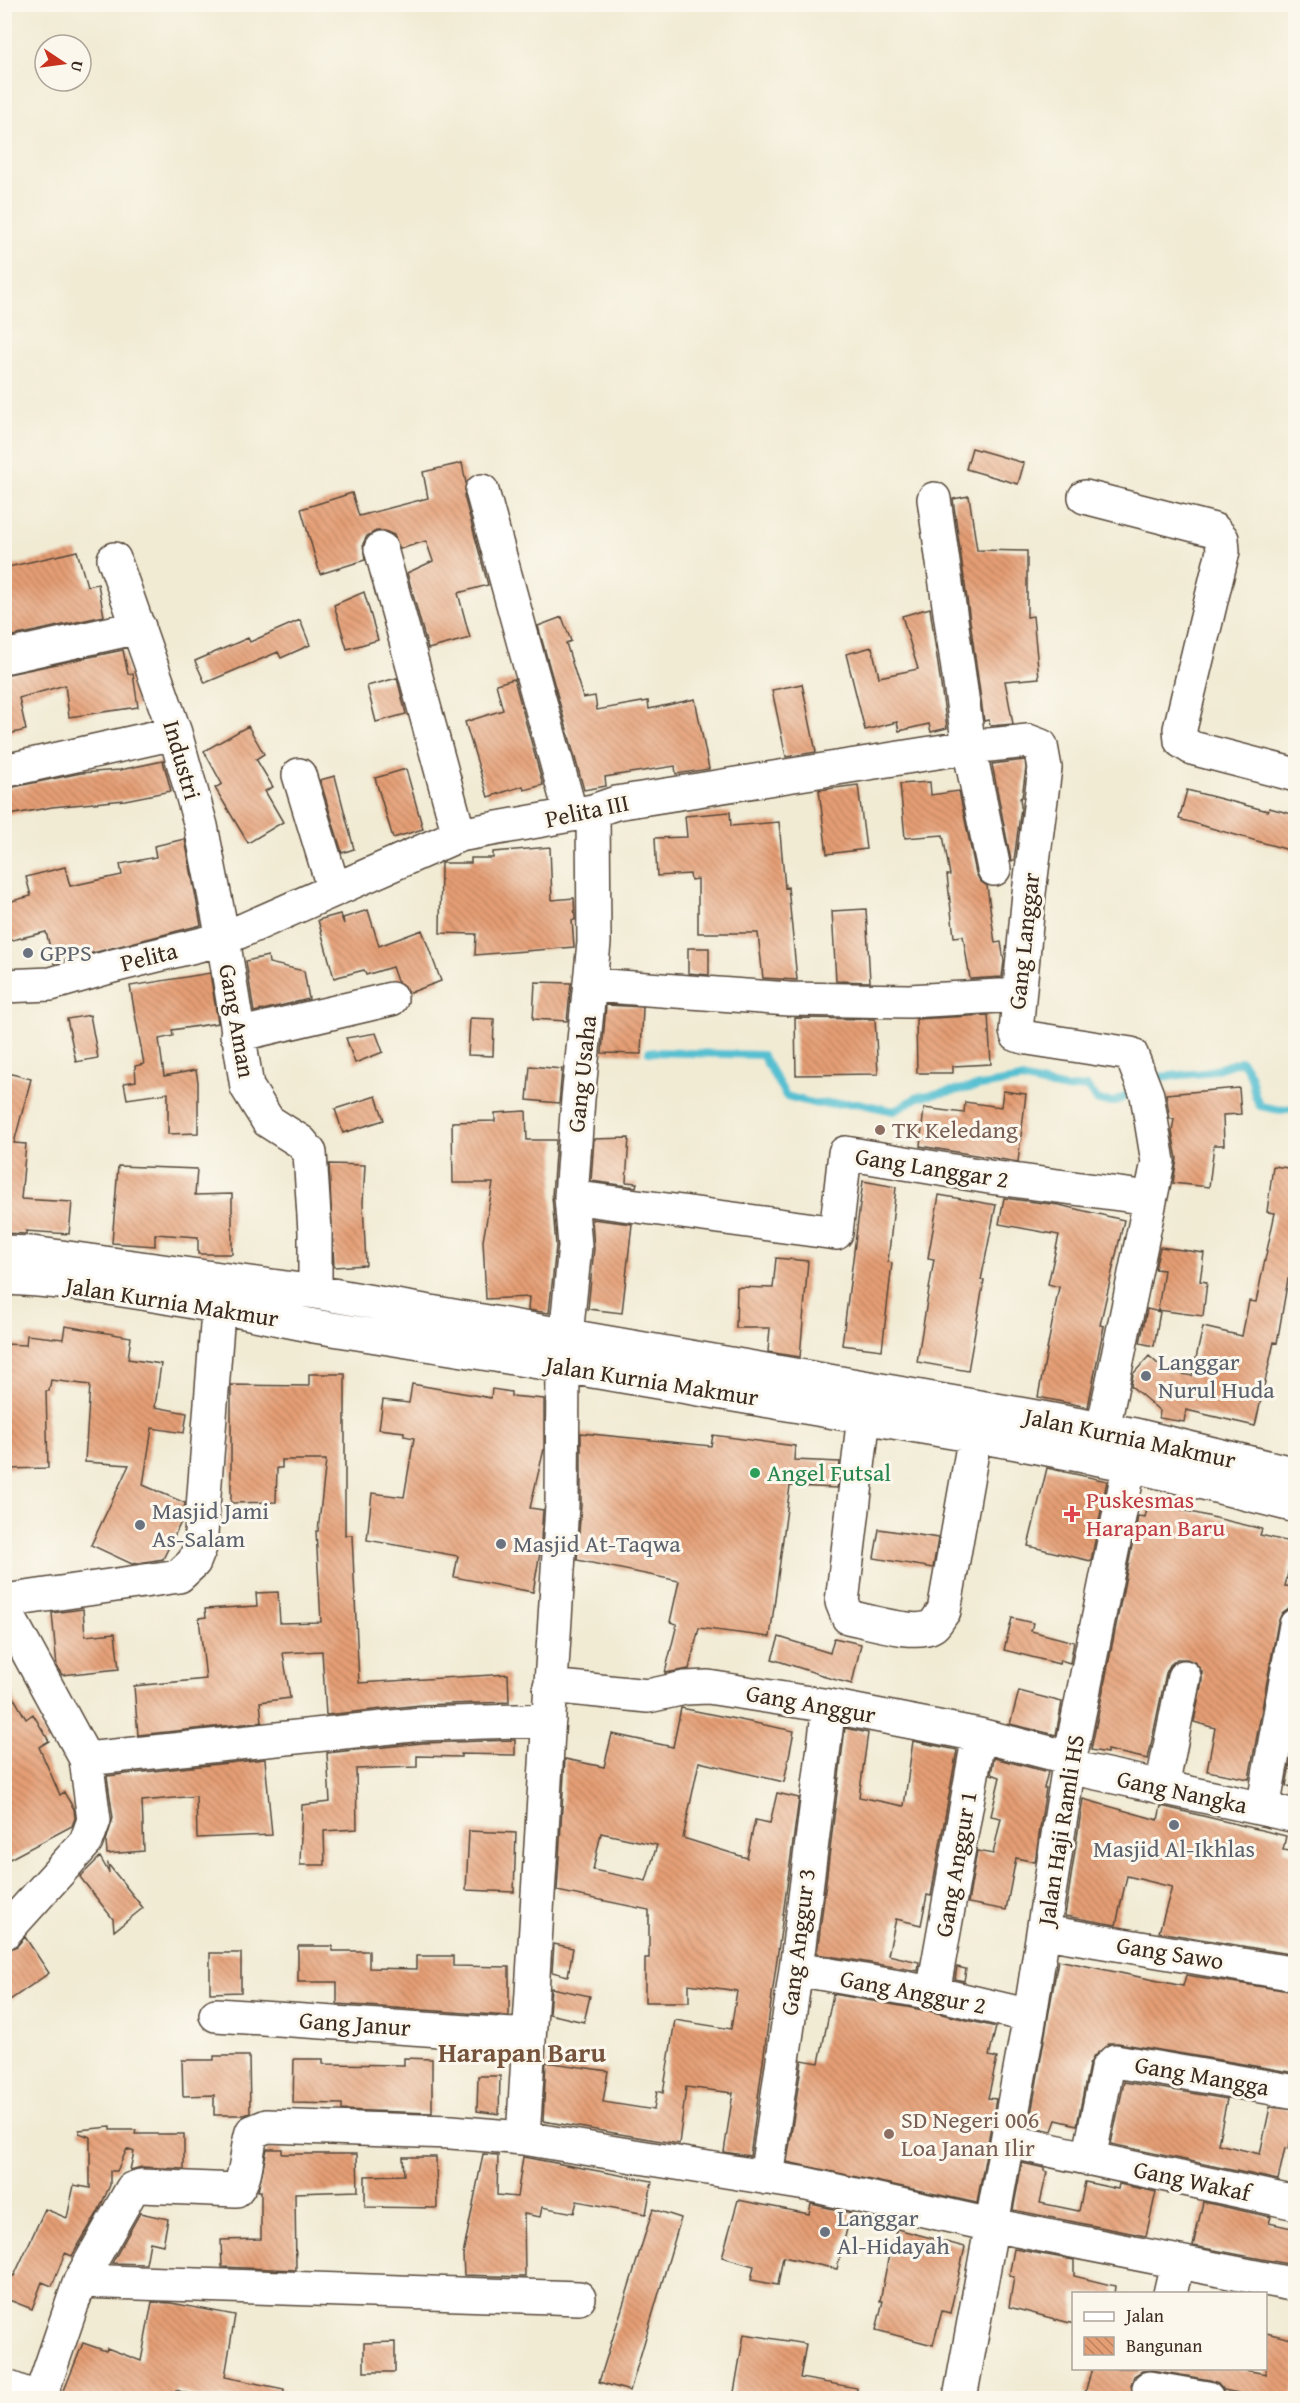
<svg xmlns="http://www.w3.org/2000/svg" width="1300" height="2403" font-family="'Gentium Book Plus',serif">
	<style>
		.lines { fill: none; stroke-linecap: round; stroke-linejoin: round }
		.stream { stroke: #56c0d1; stroke-width: 8 }
		.building { fill: url(#building-back-hatch); fill-rule: evenodd }
		.minor-casing { stroke: #564739; stroke-width: 36 }
		.minor { stroke: #fff; stroke-width: 33 }
		.worship-dot { fill: #6b7280; stroke: #fbf7ec; stroke-width: 2 }
		.education-dot { fill: #8d6e63; stroke: #fbf7ec; stroke-width: 2 }
		.leisure-dot { fill: #2e9e5b; stroke: #fbf7ec; stroke-width: 2 }
		.health-dot { fill: #e0444e; stroke: #fbf7ec; stroke-width: 2 }
		.labels { text-anchor: middle; stroke-width: 6; stroke-linejoin: round; paint-order: stroke }
		.street-label { font-size: 24px; fill: #3b2a1e; stroke: #fbf7ec }
		.worship-label { font-size: 24px; fill: #5b616d; stroke: #fbf7ec; text-anchor: start }
		.education-label { font-size: 24px; fill: #785e54; stroke: #fbf7ec; text-anchor: start }
		.leisure-label { font-size: 24px; fill: #27864d; stroke: #fbf7ec; text-anchor: start }
		.health-label { font-size: 24px; fill: #be3a42; stroke: #fbf7ec; text-anchor: start }
		.quarter-label { font-size: 27px; font-weight: bold; fill: #76533c; stroke: #fbf7ec }
	</style>
	<defs>
		<pattern id="building-back-hatch" width="6" height="6" patternUnits="userSpaceOnUse" patternTransform="scale(1.5)"><rect width="6" height="6" fill="#e59e74"/><path d="M-1 5l2 2M0 0l6 6M5-1l2 2" fill="none" stroke="#bb815f"/></pattern>
	</defs>
	<rect width="100%" height="100%" fill="#fbf7ec"/>
	<filter id="ink" filterUnits="userSpaceOnUse"><feTurbulence type="fractalNoise" baseFrequency=".0167" numOctaves="2"/><feDisplacementMap in="SourceGraphic" scale="12" xChannelSelector="R" yChannelSelector="G"/><feConvolveMatrix kernelMatrix="1 2 1 2 8 2 1 2 1" color-interpolation-filters="sRGB"/></filter>
	<filter id="wash" filterUnits="userSpaceOnUse"><feTurbulence type="fractalNoise" baseFrequency=".008" numOctaves="4" result="noise"/><feDisplacementMap in="SourceGraphic" scale="24" xChannelSelector="R" yChannelSelector="G"/><feGaussianBlur stdDeviation="1.35" result="paint"/><feColorMatrix in="noise" values="0 0 0 0 0 0 0 0 0 0 0 0 0 0 0 0 0 1.4 0 .05"/><feComposite in="paint" operator="in"/></filter>
	<g filter="url(#wash)">
		<rect width="100%" height="100%" fill="#f1ebd4"/>
		<g class="lines">
			<path class="stream" d="M649,1052l113,3 24,41 30,8 41,-1 37,8 24,-14 103,-18 45,10 21,-2 11,14 17,1 23,-14
				M1150,1080l7,-3 48,-4 36,-12c16,17 8,27 19,45l20,4 13,-2 3,-2"/>
		</g>
		<g id="blocks">
			<path class="building" d="M972,448l52,15 -6,21 -52,-15z
				M462,463l4,20 -2,13 24,89 -30,8 12,45 -42,11 -21,-76 26,-12 -7,-20 -26,8 -6,-14 -9,-4h-9l-9,5 -4,8 2,16 -45,14 -19,-65 51,-16 7,23 69,-18 -5,-26z
				M969,496l8,54 50,1v66l6,-1 6,62 -34,3 8,43 -23,2 -1,-6 -5,1 -31,-222z
				M77,551l10,35 11,-2 6,32 -100,22v-70z
				M364,592l14,48 -31,9 -13,-44z
				M930,608l17,120 -16,4 -2,-8 -30,7 -2,-9 -32,8 -19,-76 26,-7 7,30 39,-8 -16,-53z
				M562,617l9,24 -5,2 17,55 12,-2 2,14 51,-9 1,8 46,-10 14,70 -33,5 -1,-8 -70,11 1,9 -22,4 -46,-164z
				M300,620l10,25 -29,13 -3,-6 -73,31 -10,-22 53,-23 2,4z
				M123,650l5,24h5l5,33 -69,10 -4,-32 -46,13 7,32 -22,5v-60z
				M397,678l9,36 -30,8 -9,-36z
				M514,679l29,106 -19,5 -1,-4 -35,11 -23,-75 38,-12 -7,-26z
				M802,684l14,68 -30,5 -14,-67z
				M248,726l16,28 -8,5 17,28 -8,4 18,31 -35,21 -33,-55 7,-4 -18,-33z
				M1025,760l1,8 -4,29 -2,1 1,9 -7,53 -3,1 -19,-97z
				M163,761l8,30 -46,9 -73,7 -48,9v-27l77,-16 39,-3z
				M406,769l17,60 -30,9 -18,-60z
				M335,776l19,73 -12,4 -22,-73z
				M930,782l1,13 28,-4 17,82 4,8 7,5 8,57 6,-1 3,19 -2,16 -32,2 -7,-43 -9,1 -7,-62h3l-7,-40 -38,3 -5,-54z
				M858,785l8,64 -39,5 -8,-64z
				M1187,790l81,21 1,-3 27,7v37l-117,-33z
				M730,812l1,14 48,-4 6,66 3,-1 9,93 -34,-2 -5,-45h-60v-54l-7,1 -1,-6 -33,2 -2,-38 32,-1 -2,-21z
				M185,839l16,86 -147,38 -8,-31 -42,10v-39l27,-7 -5,-19 39,-10 5,19 52,-11 -2,-11 36,-7 -2,-11z
				M550,847l2,53 22,-2 1,22h-3l2,27 -99,8 1,-21 -36,-1 1,-70h30v-5h22v-6z
				M866,909l4,73 -34,-1 -4,-70z
				M368,910l11,36 43,-16 19,51 -32,12 -5,-7 -7,-5 -5,-14 -26,8 -2,-5 -30,8 -16,-58 22,-6 4,10 -1,-6z
				M688,948h21v27l-21,-2z
				M268,956l1,7 35,8 5,28 -55,13 -8,-51z
				M210,973l8,50 -46,7 1,6 -14,3 5,37 32,-6 2,12v51l-30,1v-41l-41,6 -3,-16 12,-2 -1,-15 9,-2 -14,-78z
				M535,982l36,1 -4,38 -34,-2z
				M606,1005l37,2 -2,47 -39,-1z
				M90,1015l8,43 -22,4 -9,-43z
				M988,1015l3,49 -38,2v7h-36l-1,-54z
				M470,1018l24,1 -1,37 -25,-1z
				M795,1018l80,1 3,55 -82,1z
				M376,1033l7,19 -28,11 -9,-25z
				M530,1066l32,3 -3,34 -32,-3z
				M4,1072l27,7 -17,64 12,1 -5,55 51,3 -3,32 -43,-3v3l-22,-1z
				M1239,1088l2,26 -18,1 1,30h-10l-5,42 -36,-4 4,-24 -5,-27 2,-13h-4l-4,-25z
				M1003,1091l23,3 -8,68 -98,-16 4,-38 40,5 1,-11 36,5z
				M376,1096l8,24 -41,13 -8,-24z
				M526,1111l1,29h29l-4,56 4,50 -7,67 -21,-3 1,-13 -43,2 -3,-58 10,-58h-40l-1,-61 43,-1v-8z
				M629,1138l-3,44 11,1 -1,4 -45,-6 3,-42z
				M329,1164l36,1 -2,38 3,62 -32,2z
				M118,1166l79,3 -2,26 37,-1v60h-34v-17l-43,-3v12l-43,-3z
				M1273,1166l23,3v112l-8,-2 -11,64 -3,-1 -19,84 -69,-16 -2,12 -25,-4 1,-7 -29,-25 2,-12 16,-18 17,15 26,5 11,-49 39,9 7,-35 7,1 19,-89 -8,-1z
				M863,1181l33,6 -8,75 4,1 -10,87 -40,-5z
				M939,1195l57,10 -15,75h3l-16,91 -51,-9 17,-103 -6,-1z
				M1004,1198l55,7 65,15 -24,105 4,1 -16,81 -50,-10 21,-110 -11,-3 11,-49 -60,-11z
				M592,1219l40,5 -10,89 -34,-4 6,-61z
				M1160,1247l44,6 -4,28 7,1 -4,34 -45,-6 6,-40 -9,-1z
				M776,1258l32,3 -8,96 -32,-5 2,-24h-34l1,-41 36,1z
				M1147,1309l13,3 -6,34 -14,-3z
				M65,1326l66,11 -3,22 33,5 -6,43 32,6 -3,20 -32,-5 -9,57 42,18 -2,15 -20,41 -31,5 -41,-19 38,-80 -44,-3 5,-77 -39,-5 -2,11h-3l2,77 -43,1 -1,-125 22,1 1,-10 36,4z
				M309,1374h36v161h7l7,148 149,-9 1,28 -89,3 -94,10 -4,-64 -39,2 7,45 -30,4 2,20 -124,13 -4,-49 72,-7 -7,-61 7,-1 -1,-8 52,-3 -1,-13 22,-1 2,31 41,-1 -5,-91h2l8,-71h-44v8h-5l-1,34 -45,1v-118l78,1z
				M412,1384l79,14 1,-9 19,3v4l33,3v50l-14,59 13,2 -3,43 -7,39 -79,-15 4,-21 -91,-16 5,-47 32,4 10,-59 -10,-2v-4l-25,-3 4,-29 26,3z
				M581,1433l130,13 2,-11 82,11 -1,14 46,2 -3,26 -47,-2 -20,151 -71,-9 -10,41 -24,4 12,-49 -7,-2 9,-41 -102,-21 4,-55z
				M1047,1468l60,13 -16,80 -63,-15z
				M1149,1502l113,27 -2,6 35,8 -10,43 11,1v20l-7,1 -7,5 -4,9 -29,157 -42,-8 8,-43 -21,-6 8,-41v-9l-6,-9 -9,-4h-10l-7,6 -4,8 -18,86 -41,-9v3l-16,-3 47,-234 7,1z
				M879,1529l59,9 -5,30 -59,-10z
				M83,1609l2,27 30,-3 4,36 -57,6 -5,-8 -5,-54z
				M1012,1618l21,5 -2,8 43,11 -4,21 -10,-3 -1,4 -55,-14z
				M779,1637l51,16 4,-15 27,6 -9,40 -27,-7v-1l-53,-17z
				M4,1681l22,38 7,-5 16,27 -10,6 21,48 4,-3 10,17 1,9 -3,8 -68,36z
				M1019,1691l43,11 -6,33 -46,-11z
				M681,1708l113,23 -10,51 -85,-20 -16,76 64,20 8,-38 15,3 7,-30 22,5 -49,358 -26,-4 9,-59 -47,-6 -7,57 -136,-23 3,-59 62,9 -5,31 51,8 3,-19 6,2 12,-73 56,9 6,-38 -48,-7v18h-44v-44h4v-48l-92,-19 8,-132 39,8 8,-33 61,13zM601,1833l56,12 -11,36 -53,-11z
				M845,1728l23,5 -9,64 45,9 9,-65 44,9 -26,146 -4,-1 -6,30 -25,-6 -8,36 31,7 -1,9 -101,-17z
				M1296,1734v53l-10,-1z
				M515,1740v15l-54,-1v3l-44,-1v11l-61,2 1,60 -33,2 1,34h-25l2,-60 28,-3 -3,-49 95,-10z
				M994,1758l54,14 -4,16h2l-11,74 -19,-4 -10,52 -38,-7 9,-52 16,3 8,-36 -10,-2 9,-39 -9,-3z
				M265,1759l7,76 -75,3 -1,-42 -54,5 2,50 -37,3 -1,-13 7,-23 -6,-42z
				M1083,1799l75,21 3,-14 125,30 -3,14 13,2v103l-137,-23 13,-45 -45,-11 -11,49 -51,-9z
				M469,1831l47,2 -2,59 -48,-2z
				M100,1857l9,16 -1,-9 35,44 -29,23 -1,-12 -33,-42z
				M25,1937l24,36 -45,31v-53l13,-5z
				M554,1944l19,4 -5,28 -16,-4z
				M298,1946h34v5h37v17l47,1v-13h37v10l56,1v49l-172,-12v-22h-39z
				M210,1953h31v39l-31,1z
				M1058,1960l125,26 3,-11 110,17v81l-178,-30h-8l-16,13 -5,9 -12,60 -21,-5 -4,11 -23,-5z
				M957,1967l9,2 -2,12 -9,-2z
				M551,1988l39,8 -6,26 -35,-8z
				M833,1994l96,17 67,16 -7,29 8,2 -9,40 8,1 -19,104 -190,-41 15,-102 17,3z
				M214,2056h35l1,57 -6,2h-30v-20l-31,1 -1,-36h32z
				M404,2058l28,1v54l-90,-3v-6l-49,-1 1,-44h29v5l81,1z
				M478,2076h22l-1,38 -22,-3z
				M1124,2082l103,17 -9,45 42,10 10,-47 26,3 -7,39 -4,-1 -7,32 -167,-36z
				M110,2127v3h26l-1,4h49v35l-42,-2 -12,3 4,-18 -7,-3 -10,22h-7v14l-12,27 -26,44 -7,-3 -13,33 -10,-4 -10,27 -28,-11v-26l10,4 31,-67 22,9 7,-33 16,3v-51l-11,-4v-3z
				M267,2149h15v5h75l1,37 -63,2 1,77 -74,-3 -1,-27 40,-1v-48h-3z
				M483,2154l15,1 -1,40 20,2 6,-40 129,24 -6,33 -69,-13 -3,12 -32,-6 -2,10 -16,-3 1,63 -61,-2 -1,-20z
				M403,2157h33l1,51 -72,-1v-31l39,-1z
				M1022,2163l22,5v3l3,1 -7,31 39,8 6,-29 33,7 1,-5 37,8 -10,44 -133,-26z
				M738,2200l71,14 2,-10 40,9 -14,56 -54,-12 -5,28 -27,-5 3,-14 -32,-9z
				M1203,2202l68,15 -2,6 27,6 -8,35 -95,-18z
				M653,2209l28,9 -51,173 -31,-9z
				M140,2213l28,6 -5,26 -13,-3 -4,22 -34,-1z
				M897,2229l68,18 -15,66 -8,-2 -9,34 -57,-15 7,-29h-3l11,-57z
				M1014,2249l60,11v16l41,10 -1,8h-40v30l-65,-17 5,-30 -5,-1z
				M152,2302l19,1 64,12 -10,62 59,12 -1,9h-82l-25,-8 -3,8h-112l22,-55 23,8 1,-3 34,13z
				M1266,2333l30,7v38l-5,20h-29l-38,-8 -6,-7 -8,-3 -58,-10 -10,1 -8,5 -3,9 3,13h-28l-21,-5 7,-25h143l31,6z
				M744,2334l62,10 -6,34 57,10 -1,10h-123z
				M395,2342v30h-31v-29z"/>
		</g>
	</g>
	<g filter="url(#ink)">
		<use href="#blocks" fill-opacity="0" stroke="#564739" stroke-width="1.5"/>
		<g class="lines">
			<g class="minor-casing">
				<path id="minor" d="M482,491l89,324
					M1085,497l129,33 8,9 1,12 -43,178 1,12 11,7 104,27
					M934,499l35,248 25,122
					M381,549l78,286
					M114,559l61,174 26,93 22,113 24,148 21,34 33,21 9,11 5,79v60
					M4,657l135,-30
					M4,771l171,-38
					M299,775l35,115
					M591,985l198,14 120,2 109,-6
					M4,986l47,-2 62,-18 110,-27 236,-104 134,-24 23,-8 353,-56 59,-6 13,5 4,22 -16,125 -13,138 1,4 11,3 103,16 16,41 11,67 -55,267
					M237,1035l154,-36
					M571,1197l265,36 9,-80 144,24 161,21
					M4,1252l28,1 283,39 710,123 110,20 161,39
					M4,1278c102,4 210,28 310,48l249,40 454,77 114,22 165,41
					M864,1416l-22,186 6,15c20,4 68,19 84,9 5,-3 8,-11 12,-15l31,-176
					M4,1601l175,-25 15,-14 6,-15 20,-261
					M4,1608l82,151 8,61 -8,22 -82,91
					M550,1686l98,10 37,-8 23,-1 121,19 150,29 91,23
					M86,1759l335,-35 128,-4
					M1069,1767l227,49
					M1162,1787l22,-110
					M1263,1809l33,-184
					M1045,1932l251,42
					M796,1969l137,24 97,23
					M933,1993l46,-258
					M216,2015l313,21
					M523,2138l39,-633 1,-139 12,-120 -4,-49 7,-98 16,-156 -1,-132
					M1008,2141l288,62
					M1089,2159l18,-90 8,-8 181,31
					M766,2178l30,-209 33,-263
					M80,2281l499,17
					M1170,2294l7,-31
					M4,2386l32,12
					M1149,2388l58,10
					M40,2398l40,-117 52,-92 9,-3 95,4c12,-12 10,-41 16,-58l15,-6 184,6 72,6 283,46 185,41 305,60
					M960,2398l70,-382 40,-258 64,-315"/>
			</g>
			<use href="#minor" class="minor"/>
		</g>
	</g>
	<g class="worship-dot">
		<circle cx="28" cy="953" r="6"/>
		<circle cx="1146" cy="1376" r="6"/>
		<circle cx="140" cy="1525" r="6"/>
		<circle cx="501" cy="1544" r="6"/>
		<circle cx="1174" cy="1825" r="6"/>
		<circle cx="825" cy="2232" r="6"/>
	</g>
	<g class="education-dot">
		<circle cx="880" cy="1130" r="6"/>
		<circle cx="889" cy="2134" r="6"/>
	</g>
	<circle class="leisure-dot" cx="755" cy="1473" r="6"/>
	<path class="health-dot" d="M1069 1505h6v6h6v6h-6v6h-6v-6h-6v-6h6z"/>
	<g class="labels">
		<g class="street-label">
			<text transform="translate(182 760) rotate(74)" y="8">Industri</text>
			<text transform="translate(587 811) rotate(-12)" y="8">Pelita III</text>
			<text transform="translate(1024 941) rotate(-84)" y="8">Gang Langgar</text>
			<text transform="translate(149 957) rotate(-14)" y="8">Pelita</text>
			<text transform="translate(237 1021) rotate(80)" y="8">Gang Aman</text>
			<text transform="translate(582 1074) rotate(-84)" y="8">Gang Usaha</text>
			<text transform="translate(932 1168) rotate(9)" y="8">Gang Langgar 2</text>
			<text transform="translate(172 1302) rotate(9)" y="8">Jalan Kurnia Makmur</text>
			<text transform="translate(652 1381) rotate(9)" y="8">Jalan Kurnia Makmur</text>
			<text transform="translate(1130 1438) rotate(12)" y="8">Jalan Kurnia Makmur</text>
			<text transform="translate(811 1704) rotate(10)" y="8">Gang Anggur</text>
			<text transform="translate(1182 1792) rotate(12)" y="8">Gang Nangka</text>
			<text transform="translate(1061 1830) rotate(-81)" y="8">Jalan Haji Ramli HS</text>
			<text transform="translate(956 1864) rotate(-80)" y="8">Gang Anggur 1</text>
			<text transform="translate(798 1942) rotate(-83)" y="8">Gang Anggur 3</text>
			<text transform="translate(1170 1953) rotate(9)" y="8">Gang Sawo</text>
			<text transform="translate(913 1992) rotate(11)" y="8">Gang Anggur 2</text>
			<text transform="translate(355 2024) rotate(4)" y="8">Gang Janur</text>
			<text transform="translate(1202 2076) rotate(10)" y="8">Gang Mangga</text>
			<text transform="translate(1192 2181) rotate(12)" y="8">Gang Wakaf</text>
		</g>
		<g class="worship-label">
			<text x="40" y="961">GPPS</text>
			<text x="1158" y="1370">Langgar<tspan x="1158" dy="28">Nurul Huda</tspan></text>
			<text x="152" y="1519">Masjid Jami<tspan x="152" dy="28">As-Salam</tspan></text>
			<text x="513" y="1552">Masjid At-Taqwa</text>
			<text x="1174" y="1857" text-anchor="middle">Masjid Al-Ikhlas</text>
			<text x="837" y="2226">Langgar<tspan x="837" dy="28">Al-Hidayah</tspan></text>
		</g>
		<g class="education-label">
			<text x="892" y="1138">TK Keledang</text>
			<text x="901" y="2128">SD Negeri 006<tspan x="901" dy="28">Loa Janan Ilir</tspan></text>
		</g>
		<g class="leisure-label">
			<text x="767" y="1481">Angel Futsal</text>
		</g>
		<g class="health-label">
			<text x="1086" y="1508">Puskesmas<tspan x="1086" dy="28">Harapan Baru</tspan></text>
		</g>
		<g class="quarter-label">
			<text x="522" y="2062">Harapan Baru</text>
		</g>
	</g>
	<rect width="1300" height="2403" fill="none" stroke="#fbf7ec" stroke-width="24"/>
	<rect x="1072" y="2292" width="195" height="78" fill="#fbf7ec" stroke="#aea59a" stroke-width="1.5"/>
	<rect x="1084" y="2312" width="30" height="9" fill="#ffffff" stroke="#aea59a" stroke-width="1.5"/>
	<text x="1126" y="2322" font-size="18" fill="#3b2a1e">Jalan</text>
	<rect x="1084" y="2337" width="30" height="18" fill="url(#building-back-hatch)" stroke="#aea59a" stroke-width="1.5"/>
	<text x="1126" y="2352" font-size="18" fill="#3b2a1e">Bangunan</text>
	<g transform="translate(63 63) rotate(103)"><circle r="28" fill="#fbf7ec" stroke="#aea59a" stroke-width="1.5"/>
	<path d="M0-4.5L10 22L0 15L-10 22Z" fill="#c8321e"/>
	<text y="-9" font-size="16" font-weight="bold" text-anchor="middle" fill="#3b2a1e">U</text>
	</g>
</svg>
